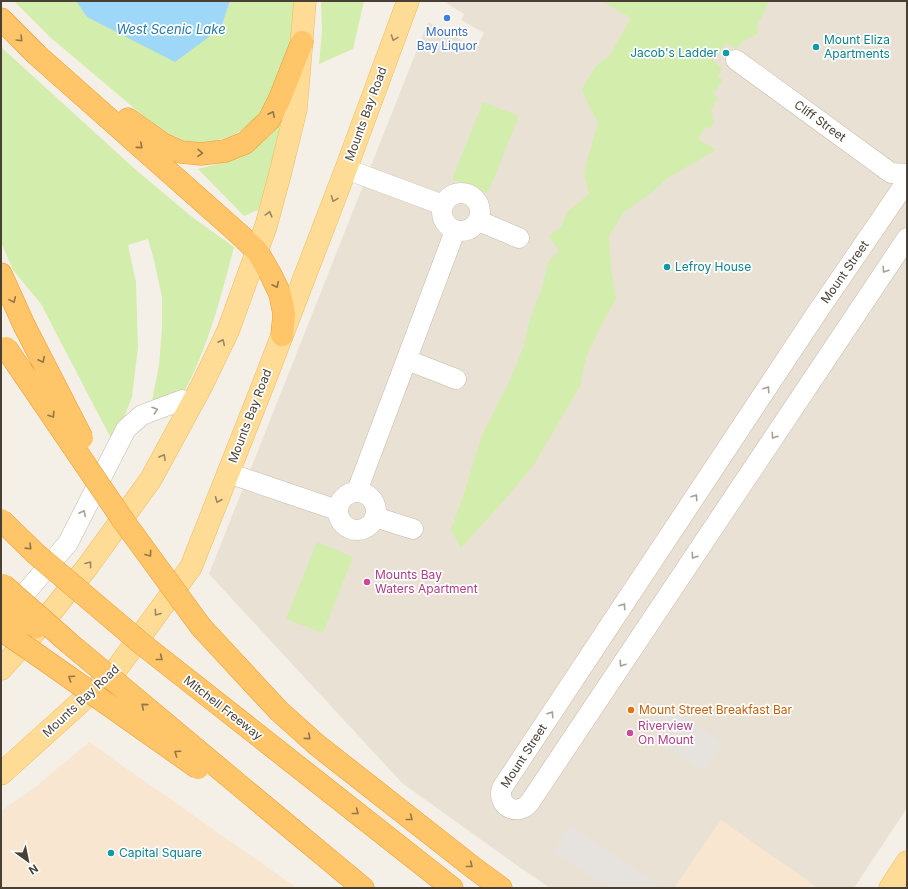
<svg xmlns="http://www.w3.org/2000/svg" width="908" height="889" font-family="Inter,sans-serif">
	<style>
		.residential { fill: #e9e2d4 }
		.commercial { fill: #f9e6d0 }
		.green { fill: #d3edac }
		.parking { fill: #e6e3df }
		.water { fill: #9ed7f7 }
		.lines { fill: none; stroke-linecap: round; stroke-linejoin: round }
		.minor-casing { stroke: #c4baab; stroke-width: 21 }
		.major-casing { stroke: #efbb5b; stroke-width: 23 }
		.highway-casing { stroke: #ec9b2a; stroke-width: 23 }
		.minor { stroke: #fff; stroke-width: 20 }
		.major { stroke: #ffdc96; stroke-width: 22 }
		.highway { stroke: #ffc568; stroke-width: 22 }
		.highway-bridge-casing { stroke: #ec9b2a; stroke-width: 23; stroke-linecap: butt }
		.highway-bridge { stroke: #ffc568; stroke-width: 22 }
		.oneway { stroke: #9b8661 }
		.oneway2 { stroke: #927549 }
		.oneway3 { stroke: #a4a09a }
		.shop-dot { fill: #3f7fe0; stroke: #fff; stroke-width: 1.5 }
		.culture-dot { fill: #0f9aa8; stroke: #fff; stroke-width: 1.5 }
		.hotel-dot { fill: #d1479c; stroke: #fff; stroke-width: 1.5 }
		.food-dot { fill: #e8710a; stroke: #fff; stroke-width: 1.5 }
		.labels { text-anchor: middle; stroke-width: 3.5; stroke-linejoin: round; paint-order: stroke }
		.shop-label { font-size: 12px; fill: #366cbe; stroke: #fff }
		.culture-label { font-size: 12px; fill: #0d838f; stroke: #fff; text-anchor: start }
		.street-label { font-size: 12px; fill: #494035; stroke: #fff }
		.hotel-label { font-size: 12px; fill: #b23c85; stroke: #fff; text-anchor: start }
		.food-label { font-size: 12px; fill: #c56008; stroke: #fff; text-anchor: start }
		.water-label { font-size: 13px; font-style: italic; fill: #2279ae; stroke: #fff }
	</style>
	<rect width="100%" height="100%" fill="#f5f0e7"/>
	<path class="residential" d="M443,1h464v807l-53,80h-304l-28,-19 -120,-86 -193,-209 219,-552 48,26 8,-15 -23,-13 3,-6z"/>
	<path class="commercial" d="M89,742l208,146h-296v-77l29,-20z
		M721,820l97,68h-144z"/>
	<path class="green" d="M14,1h62l11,16 134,11 9,-27h66l-7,56 -17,39 -19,27 -19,12 -25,8 -21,-1 -28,-12 -109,-92z
		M321,1h43l-11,48 -34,15 3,-34z
		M601,1h169l-13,24 1,9c-9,4 -17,7 -22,15l-10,-6 -13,18 10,8 -6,7 6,4 -10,14 5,4c-7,11 -9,11 -4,24l-3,6 -5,-1 -8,12 18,11 -48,28 -17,15 -27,19 -15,24 2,32 5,31 -13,23 -17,35 -6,29 -45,77 -26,32 -48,53 -10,-18 14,-40 17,-55 27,-53 14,-34 7,-29 12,-31 6,-26 11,-11 -10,-15 13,-10 4,-13 23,-19 -5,-22 14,-50 -9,-15 -7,-18 14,-23 14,-11 21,-37z
		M1,47l135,123 56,47 42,30c-13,50 -26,101 -51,147l-31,7 7,-36 3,-36v-32l-8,-37 -6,-21 -20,6 8,37 2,65 -6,50 -18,46 -9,-16 -64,-123 -28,-34 -12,-28z
		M483,102l36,14 -31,77 -36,-14z
		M288,109l-15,56 -15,45 -14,6 -46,-47 31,-8z
		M317,542l36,15 -30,76 -37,-14z"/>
	<path class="parking" d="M661,701l62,42 -20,28 -43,-29 7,-10 -18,-12z
		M570,825l93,63h-53l-56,-37z"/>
	<path class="water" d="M76,1h154l-9,27 -46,34 -88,-45z"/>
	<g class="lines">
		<g class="minor-casing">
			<path id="minor" d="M736,60l155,113 16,1
				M346,169l97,36
				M905,184l-89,130 -314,474c-6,18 16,30 28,14l377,-564
				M442 212a19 19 0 1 1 38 0a19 19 0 1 1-38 0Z
				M479,221l40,17
				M407,360l49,19
				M228,473l109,37
				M357,491l98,-260
				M338 511a19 19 0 1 1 38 0a19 19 0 1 1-38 0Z
				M375,517l38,12
				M10,611l58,-68 58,-114 16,-14 40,-15 9,5"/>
		</g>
		<g class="major-casing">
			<path id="major" d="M1,669l39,-43 48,-60 63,-87 51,-94 26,-54 38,-105 14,-52 16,-65 9,-108
				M1,774l114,-103 76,-104 72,-182 83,-216 62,-168
				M890,888l17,-26"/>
		</g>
		<g class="highway-casing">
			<path id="highway" d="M1,19l36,36 202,179 18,17 14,24 9,19 4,20 -2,21
				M128,119l35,25 18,8 20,2 24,-3 20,-8 24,-23 11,-22 22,-56
				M1,274l23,51
				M201,627l78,84 38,34 158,124 26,19
				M259,736l193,152
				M227,775l136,113"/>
		</g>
		<use href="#minor" class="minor"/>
		<use href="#major" class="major"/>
		<use href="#highway" class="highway"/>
		<g class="highway-bridge-casing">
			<path id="highway-bridge" d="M24,325l58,113
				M6,348l119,175 76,104
				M1,520l35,34 106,90 117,92
				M3,585l66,58 158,132
				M1,608l36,19
				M1,630l28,19 169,119"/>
		</g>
		<use href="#highway-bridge" class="highway-bridge"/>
	</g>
	<defs><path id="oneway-chevron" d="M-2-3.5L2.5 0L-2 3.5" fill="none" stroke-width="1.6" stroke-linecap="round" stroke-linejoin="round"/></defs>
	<g class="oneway">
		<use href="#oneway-chevron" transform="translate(394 38) rotate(110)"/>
		<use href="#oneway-chevron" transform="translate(334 199) rotate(111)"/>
		<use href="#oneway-chevron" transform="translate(269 214) rotate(-75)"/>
		<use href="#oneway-chevron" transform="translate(222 342) rotate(-64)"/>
		<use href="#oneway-chevron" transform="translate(163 457) rotate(-61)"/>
		<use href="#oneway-chevron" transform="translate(218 500) rotate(112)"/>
		<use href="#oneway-chevron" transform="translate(89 564) rotate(-53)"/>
		<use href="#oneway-chevron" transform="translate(157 613) rotate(126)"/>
	</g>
	<g class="oneway2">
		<use href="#oneway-chevron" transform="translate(20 39) rotate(45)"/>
		<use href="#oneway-chevron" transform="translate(272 114) rotate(-63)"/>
		<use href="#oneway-chevron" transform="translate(140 146) rotate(41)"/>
		<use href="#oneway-chevron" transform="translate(200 153) rotate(1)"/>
		<use href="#oneway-chevron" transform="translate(276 285) rotate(64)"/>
		<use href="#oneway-chevron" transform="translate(13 300) rotate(66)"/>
		<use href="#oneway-chevron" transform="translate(42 360) rotate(63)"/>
		<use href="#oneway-chevron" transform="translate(52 415) rotate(56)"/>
		<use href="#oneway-chevron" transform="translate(29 547) rotate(44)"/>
		<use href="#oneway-chevron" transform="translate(149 554) rotate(54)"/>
		<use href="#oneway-chevron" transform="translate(160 658) rotate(38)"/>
		<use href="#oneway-chevron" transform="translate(71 678) rotate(-145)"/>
		<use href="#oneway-chevron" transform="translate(144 706) rotate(-140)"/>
		<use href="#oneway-chevron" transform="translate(308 737) rotate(41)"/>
		<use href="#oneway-chevron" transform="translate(177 753) rotate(-145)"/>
		<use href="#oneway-chevron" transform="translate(356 812) rotate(38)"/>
		<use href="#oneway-chevron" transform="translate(410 818) rotate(38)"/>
		<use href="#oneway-chevron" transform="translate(470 865) rotate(38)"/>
	</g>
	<g class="oneway3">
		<use href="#oneway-chevron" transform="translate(885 270) rotate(124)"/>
		<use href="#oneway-chevron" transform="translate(767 389) rotate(-56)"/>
		<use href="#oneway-chevron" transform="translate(155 410) rotate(-19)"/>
		<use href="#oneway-chevron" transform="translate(774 436) rotate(124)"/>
		<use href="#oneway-chevron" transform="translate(695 497) rotate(-56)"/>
		<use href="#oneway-chevron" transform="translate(83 513) rotate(-63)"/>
		<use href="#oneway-chevron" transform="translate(694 556) rotate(124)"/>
		<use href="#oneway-chevron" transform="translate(623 606) rotate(-56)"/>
		<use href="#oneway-chevron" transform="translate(622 664) rotate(124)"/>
		<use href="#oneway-chevron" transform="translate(551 714) rotate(-56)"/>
	</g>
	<circle class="shop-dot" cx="447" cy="18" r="4"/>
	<g class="culture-dot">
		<circle cx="816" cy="47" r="4"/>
		<circle cx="726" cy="53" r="4"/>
		<circle cx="667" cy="267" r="4"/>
		<circle cx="111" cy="853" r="4"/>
	</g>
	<g class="hotel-dot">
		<circle cx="367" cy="582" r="4"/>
		<circle cx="630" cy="733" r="4"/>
	</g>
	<circle class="food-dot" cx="631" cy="710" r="4"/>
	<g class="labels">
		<g class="shop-label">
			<text x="447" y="36">Mounts<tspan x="447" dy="14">Bay Liquor</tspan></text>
		</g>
		<g class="culture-label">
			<text x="824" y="44">Mount Eliza<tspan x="824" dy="14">Apartments</tspan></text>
			<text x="718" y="57" text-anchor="end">Jacob's Ladder</text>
			<text x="675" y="271">Lefroy House</text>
			<text x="119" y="857">Capital Square</text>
		</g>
		<g class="street-label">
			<text transform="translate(366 114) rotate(-70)" y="4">Mounts Bay Road</text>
			<text transform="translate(820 121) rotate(36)" y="4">Cliff Street</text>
			<text transform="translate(845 272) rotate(-55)" y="4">Mount Street</text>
			<text transform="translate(250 416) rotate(-69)" y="4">Mounts Bay Road</text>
			<text transform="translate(81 701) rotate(-43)" y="4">Mounts Bay Road</text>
			<text transform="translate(223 708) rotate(38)" y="4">Mitchell Freeway</text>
			<text transform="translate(524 756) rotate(-57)" y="4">Mount Street</text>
		</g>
		<g class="hotel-label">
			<text x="375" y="579">Mounts Bay<tspan x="375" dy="14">Waters Apartment</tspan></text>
			<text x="638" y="730">Riverview<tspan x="638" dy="14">On Mount</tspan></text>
		</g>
		<g class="food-label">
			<text x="639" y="714">Mount Street Breakfast Bar</text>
		</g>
		<g class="water-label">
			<text x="171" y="34">West Scenic Lake</text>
		</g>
	</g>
	<rect width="908" height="889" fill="none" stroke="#494035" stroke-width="4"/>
	<g transform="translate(28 861) rotate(147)" stroke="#ffffff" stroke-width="3" paint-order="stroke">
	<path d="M0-3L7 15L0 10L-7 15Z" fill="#494035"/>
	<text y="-6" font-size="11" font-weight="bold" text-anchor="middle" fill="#494035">N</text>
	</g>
</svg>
